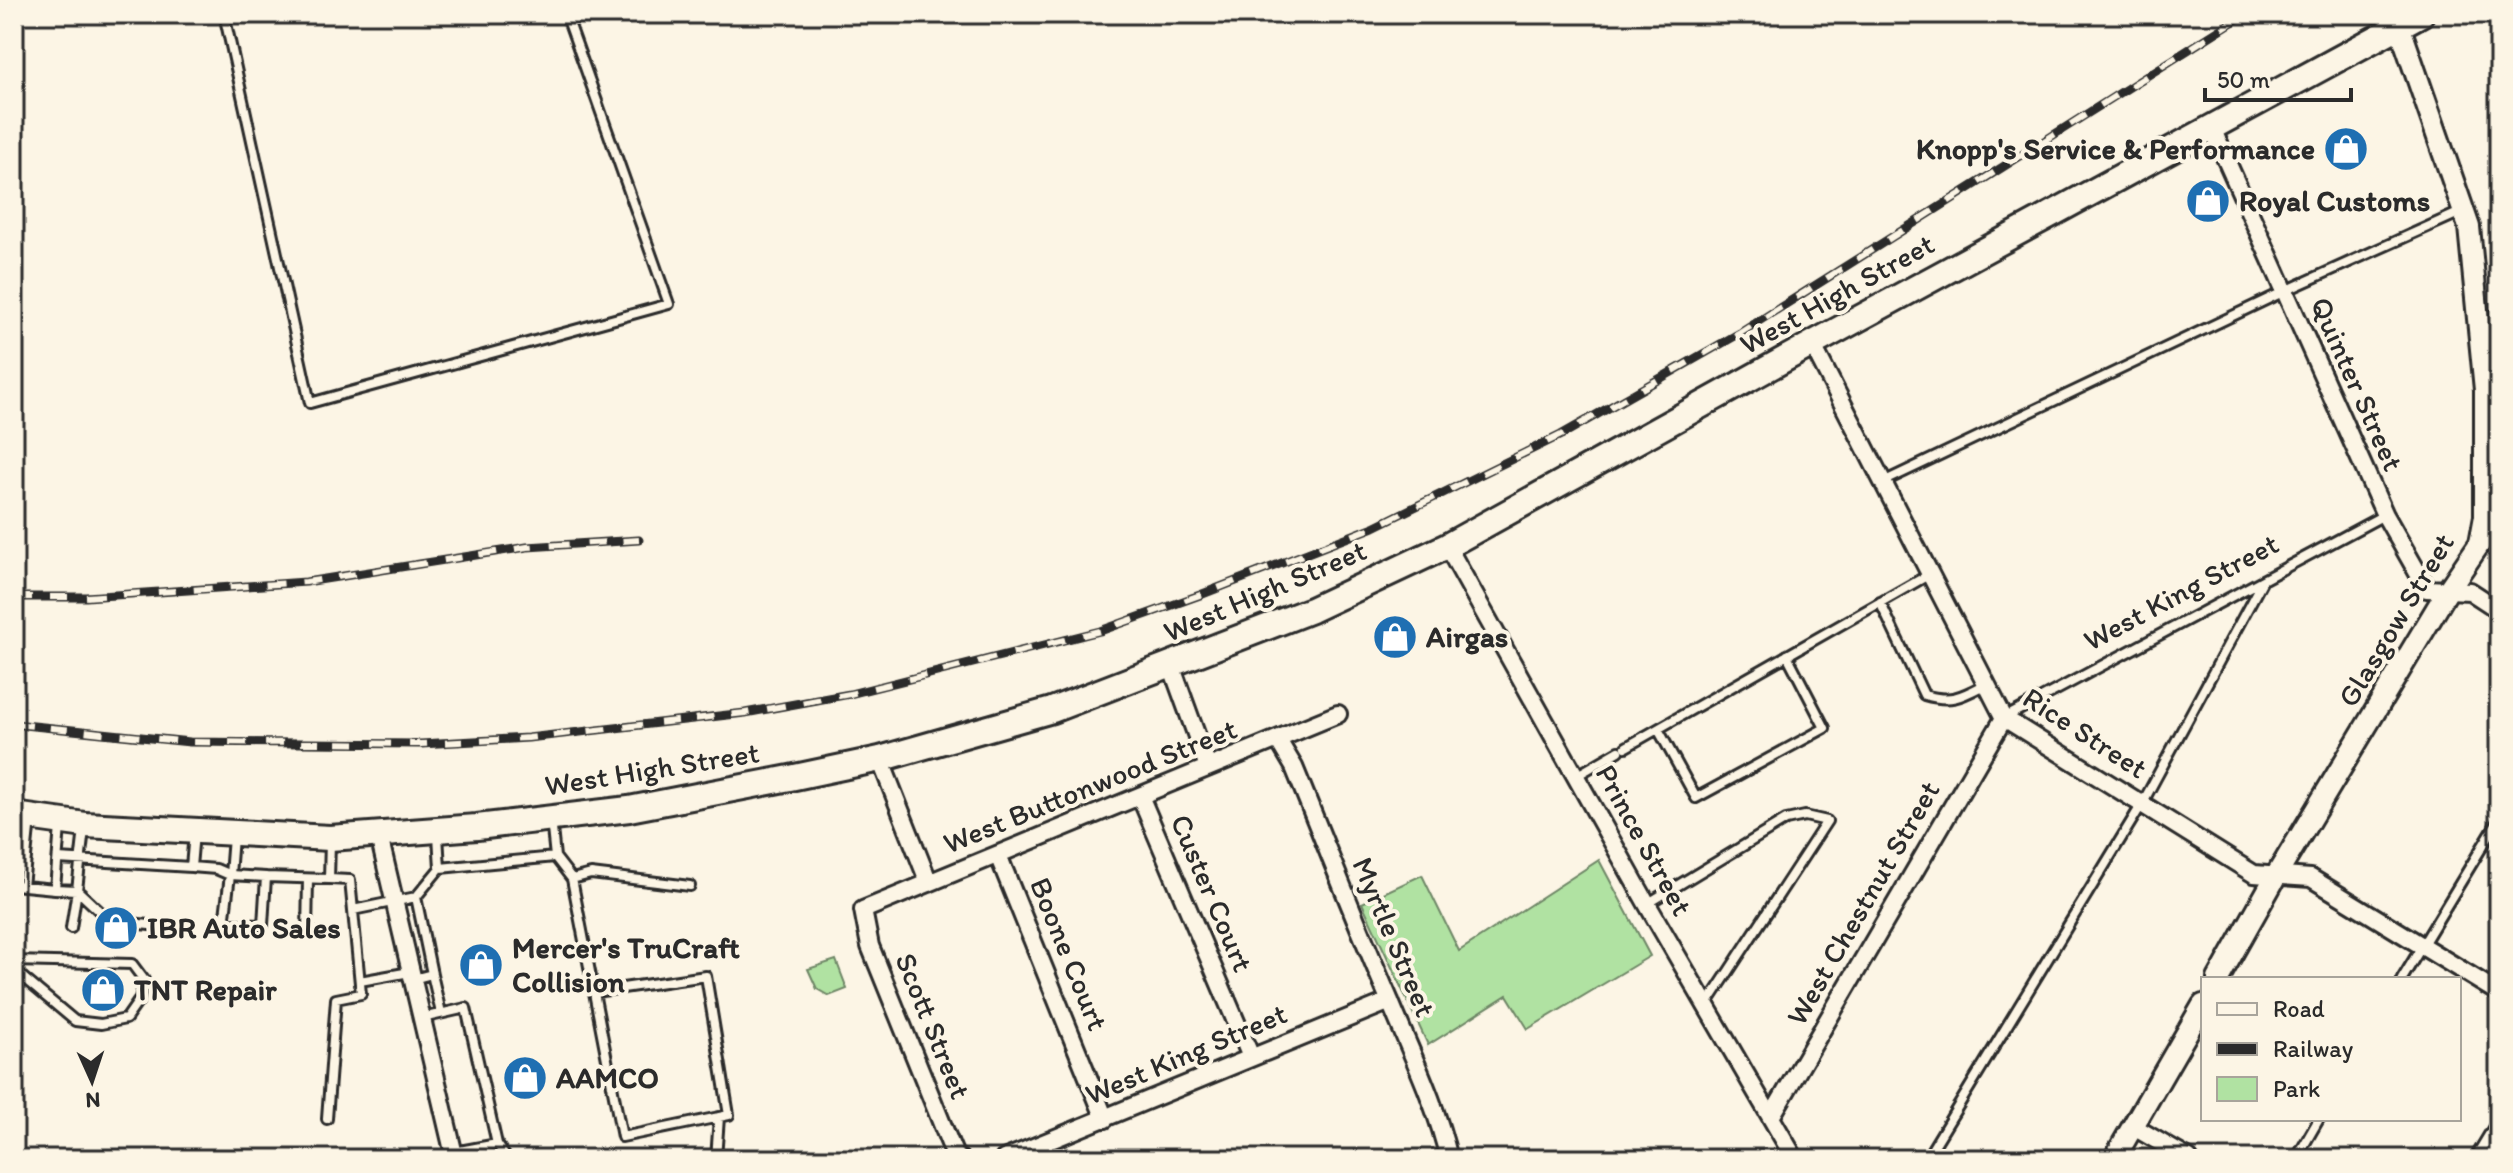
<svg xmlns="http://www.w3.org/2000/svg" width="2513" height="1173" font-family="Itim,sans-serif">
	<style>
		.green { fill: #b0e2a2; stroke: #6e8666; stroke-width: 2 }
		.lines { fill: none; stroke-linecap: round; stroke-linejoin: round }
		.service-casing { stroke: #2b2b2b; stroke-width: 14 }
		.minor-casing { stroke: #2b2b2b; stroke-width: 22 }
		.tertiary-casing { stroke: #2b2b2b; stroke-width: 26 }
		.primary-casing { stroke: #2b2b2b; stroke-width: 30 }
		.service { stroke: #fcf5e5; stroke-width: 8 }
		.minor { stroke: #fcf5e5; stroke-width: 16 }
		.tertiary { stroke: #fcf5e5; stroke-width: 20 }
		.primary { stroke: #fcf5e5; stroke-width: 24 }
		.rail-casing { stroke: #2b2b2b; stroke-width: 9 }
		.rail { stroke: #fcf5e5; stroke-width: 6; stroke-dasharray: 18; stroke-linecap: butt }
		.labels { text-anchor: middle; stroke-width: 8; stroke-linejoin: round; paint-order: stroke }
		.poi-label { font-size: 30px; font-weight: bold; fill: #2b2b2b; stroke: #fcf5e5; text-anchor: start }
		.street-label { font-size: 30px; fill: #2b2b2b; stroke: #fcf5e5 }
	</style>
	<rect width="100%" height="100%" fill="#fcf5e5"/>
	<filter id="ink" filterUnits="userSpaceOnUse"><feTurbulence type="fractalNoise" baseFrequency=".0125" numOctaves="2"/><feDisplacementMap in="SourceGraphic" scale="16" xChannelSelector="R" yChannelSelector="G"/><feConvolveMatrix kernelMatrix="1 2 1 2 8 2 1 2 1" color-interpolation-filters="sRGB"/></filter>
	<g filter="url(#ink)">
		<path class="green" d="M1599,860l51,96 -122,73 -21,-34 -79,50 -66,-142 60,-28 37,76z
			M836,960l11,29 -18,7 -12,-7 -9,-20z"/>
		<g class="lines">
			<g class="service-casing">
				<path id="service" d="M224,14l86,389 359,-99 -103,-290
					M224,16l16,-2
					M1883,482l402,-191 178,-80
					M1880,602l44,93c28,8 37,2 62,-11
					M2004,718l380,-203
					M1658,729l38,69 129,-70 -38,-73
					M1626,747l304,-173
					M1576,776l43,-25
					M84,829l-7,61 33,31 59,6
					M438,835l2,33 115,-11 -4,-38
					M555,857l17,22 50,258 107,-22 -23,-139 -111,16
					M58,859l133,8 3,-34
					M191,867l25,2 14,6 -6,49 39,1 3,-48 -36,-2 3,-38
					M266,877l63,2
					M308,879l-1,54h9
					M572,879l19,-5 99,12
					M14,885l41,4 5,-63
					M23,886l7,-67
					M55,889l22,1 -6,38
					M416,897l24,-29
					M1647,904l139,-84 19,-4 22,5 -121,185
					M353,910l63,-13 16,77 -19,5
					M14,961l118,3 12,16 -4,19 -14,20 -25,5 -26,-3 -61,-51
					M432,974l9,39
					M2402,979l97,-160
					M360,981l50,-9
					M422,1018l44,-10 31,136 -43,8
					M327,1119l9,-120 25,-5 -11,-114 -21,-1 1,-38
					M497,1144l10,15
					M558,1159h1
					M716,1159l3,-42
					M1926,1159l216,-355 121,-224
					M2296,1159l23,-40"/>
			</g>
			<g class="minor-casing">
				<path id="minor" d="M2211,126l174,389 42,74 43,2 29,19
					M1812,344l192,374 250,156 57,4 188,115
					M1447,546l200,358 148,255
					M1171,665l37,102
					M1278,740l16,27c32,78 62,156 95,232 22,54 47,104 60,160
					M880,759l49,124
					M1140,796l111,261
					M379,836l76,323
					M998,855l107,264
					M1771,1117l233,-399
					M2134,1127l55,32
					M960,1159l-5,-3 -85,-210 -7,-36 475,-196
					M1004,1159l386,-158
					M2479,1159l20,-33"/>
			</g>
			<g class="tertiary-casing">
				<path id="tertiary" d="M2218,979l58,-103 172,-286 32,-47 5,-27v-126l-16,-163 -70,-202
					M2114,1159l89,-154"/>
			</g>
			<g class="primary-casing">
				<path id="primary" d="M14,815l71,10 245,13 147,-11 152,-18 161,-31 90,-19 172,-49 259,-100 136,-64 365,-202 609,-330"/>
			</g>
			<use href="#service" class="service"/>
			<use href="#minor" class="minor"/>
			<use href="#tertiary" class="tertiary"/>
			<use href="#primary" class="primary"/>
			<g class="rail-casing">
				<path id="rail" d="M14,597h72l220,-15 221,-35 112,-7
					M14,724l176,18 231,2 107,-6 217,-25 105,-19 250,-63 100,-36 174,-68 187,-92 179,-102 505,-319"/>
			</g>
			<use href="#rail" class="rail"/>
		</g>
	</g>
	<defs>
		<g id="shop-disc" transform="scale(2.3)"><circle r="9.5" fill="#1f6fb2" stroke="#fcf5e5"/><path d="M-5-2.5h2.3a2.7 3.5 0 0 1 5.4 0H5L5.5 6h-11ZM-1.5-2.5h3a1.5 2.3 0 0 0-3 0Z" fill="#fff"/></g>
	</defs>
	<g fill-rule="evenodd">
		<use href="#shop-disc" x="2346" y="149"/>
		<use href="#shop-disc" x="2208" y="201"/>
		<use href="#shop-disc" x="1395" y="637"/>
		<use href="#shop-disc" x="116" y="928"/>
		<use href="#shop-disc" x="481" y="965"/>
		<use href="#shop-disc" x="103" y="990"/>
		<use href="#shop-disc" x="525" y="1078"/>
	</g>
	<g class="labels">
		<g class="poi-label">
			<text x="2315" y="159" text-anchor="end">Knopp's Service &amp; Performance</text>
			<text x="2239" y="211">Royal Customs</text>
			<text x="1426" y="647">Airgas</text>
			<text x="147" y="938">IBR Auto Sales</text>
			<text x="512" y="958">Mercer's TruCraft<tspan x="512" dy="34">Collision</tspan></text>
			<text x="134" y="1000">TNT Repair</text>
			<text x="556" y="1088">AAMCO</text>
		</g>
		<g class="street-label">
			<text transform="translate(1837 294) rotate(-29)" y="10">West High Street</text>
			<text transform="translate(2357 384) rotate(66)" y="10">Quinter Street</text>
			<text transform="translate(1265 591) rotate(-23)" y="10">West High Street</text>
			<text transform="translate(2181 592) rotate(-28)" y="10">West King Street</text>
			<text transform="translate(2396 620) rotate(-59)" y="10">Glasgow Street</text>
			<text transform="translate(2085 733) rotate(33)" y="10">Rice Street</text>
			<text transform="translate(652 769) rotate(-9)" y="10">West High Street</text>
			<text transform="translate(1090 786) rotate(-22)" y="10">West Buttonwood Street</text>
			<text transform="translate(1644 840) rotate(61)" y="10">Prince Street</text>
			<text transform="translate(1212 893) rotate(67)" y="10">Custer Court</text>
			<text transform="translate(1863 903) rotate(-60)" y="10">West Chestnut Street</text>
			<text transform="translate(1394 937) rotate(67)" y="10">Myrtle Street</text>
			<text transform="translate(1069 954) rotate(68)" y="10">Boone Court</text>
			<text transform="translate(933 1026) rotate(68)" y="10">Scott Street</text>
			<text transform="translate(1186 1054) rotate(-23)" y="10">West King Street</text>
		</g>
	</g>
	<rect width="2513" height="1173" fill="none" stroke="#fcf5e5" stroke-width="48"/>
	<rect x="24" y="24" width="2465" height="1125" fill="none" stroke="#2b2b2b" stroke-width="3" filter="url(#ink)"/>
	<rect x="2201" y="977" width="260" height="144" fill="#fcf5e5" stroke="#a8a49b" stroke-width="2"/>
	<rect x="2217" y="1003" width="40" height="12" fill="#fcf5e5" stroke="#a8a49b" stroke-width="2"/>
	<text x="2273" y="1017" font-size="24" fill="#2b2b2b">Road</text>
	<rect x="2217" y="1043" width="40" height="12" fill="#2b2b2b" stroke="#a8a49b" stroke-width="2"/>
	<text x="2273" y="1057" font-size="24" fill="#2b2b2b">Railway</text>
	<rect x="2217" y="1077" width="40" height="24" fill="#b0e2a2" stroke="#a8a49b" stroke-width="2"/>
	<text x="2273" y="1097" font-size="24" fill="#2b2b2b">Park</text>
	<g transform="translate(92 1081) rotate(177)" stroke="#fcf5e5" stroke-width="6" paint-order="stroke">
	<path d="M0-6L14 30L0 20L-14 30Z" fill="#2b2b2b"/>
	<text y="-12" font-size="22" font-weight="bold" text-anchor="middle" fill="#2b2b2b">N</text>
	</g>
	<path d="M2205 88v12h146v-12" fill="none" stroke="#2b2b2b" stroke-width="4"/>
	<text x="2217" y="88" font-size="24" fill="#2b2b2b" stroke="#fcf5e5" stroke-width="6" paint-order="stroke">50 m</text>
</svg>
